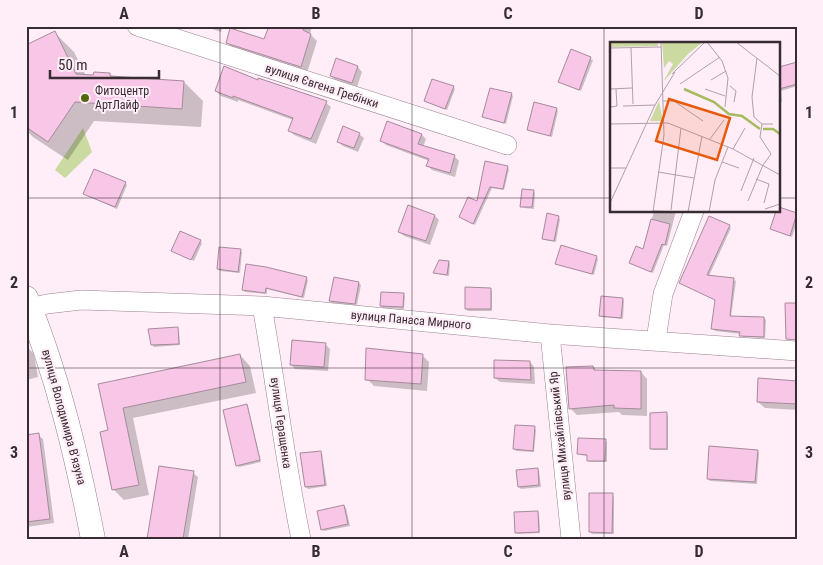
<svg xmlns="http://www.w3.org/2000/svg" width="823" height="565" font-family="'Roboto Condensed',sans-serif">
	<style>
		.green { fill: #cbdaa1 }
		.shadow { fill: #0003 }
		.building { fill: #f8c6e6; stroke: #a68b9c }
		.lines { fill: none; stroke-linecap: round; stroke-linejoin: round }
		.minor-casing { stroke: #9a8090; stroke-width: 20 }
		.major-casing { stroke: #9a8090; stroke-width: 25 }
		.minor { stroke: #fff; stroke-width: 19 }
		.major { stroke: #fff; stroke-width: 24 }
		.grid { fill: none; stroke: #382c33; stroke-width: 1; stroke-opacity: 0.55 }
		.poi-dot { fill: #57670f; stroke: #ffedf7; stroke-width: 2 }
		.labels { text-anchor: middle; stroke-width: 4; stroke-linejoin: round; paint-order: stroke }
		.street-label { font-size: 12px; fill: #382c33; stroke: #ffedf7 }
		.poi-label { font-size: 12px; fill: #382c33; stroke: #ffedf7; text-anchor: start }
		.inset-river { fill: none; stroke: #a6bb61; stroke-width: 2.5 }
		.inset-road { fill: none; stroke: #afa0a9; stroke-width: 1 }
		.view { fill: #e8590c; fill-opacity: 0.15; stroke: #e8590c; stroke-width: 2.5 }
		.inset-edge { fill: none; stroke: #382c33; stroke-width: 2.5 }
		.neatline { fill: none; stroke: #382c33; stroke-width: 2 }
		.grid-label { font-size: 16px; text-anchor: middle; font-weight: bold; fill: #382c33 }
	</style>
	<rect width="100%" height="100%" fill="#ffedf7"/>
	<path class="green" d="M83,128l9,24 -27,26 -10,-8z"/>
	<path class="shadow" d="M204,26h19l-2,6z
		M270,26h42l-2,8 7,7 -10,32 -73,-24 -7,-7 38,-1z
		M55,33l19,19 12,24 24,-2 3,3 71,5 19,19 -2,26 -107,-6 -26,39 -35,-23 -7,-7v-83z
		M572,51l21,9 -12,31 -21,-9z
		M797,63v23l-16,5 1,11h-3v-22z
		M358,67l4,5 -5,15 -22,-7 -4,-4z
		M259,81l67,22 5,4 -15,37 -22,-9 -5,-5 4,-10 -55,-20v2l-17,-6 -5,-5z
		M453,87l2,2 -8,21 -21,-9z
		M511,94l2,2 -7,28 -22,-7z
		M556,109l2,2 -6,26 -24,-8z
		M388,123l34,12 4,4 -3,8 31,9 5,5 -4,16 -23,-7 -4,-4 1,-5 -43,-16 -5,-5z
		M359,134l5,4 -6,14 -15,-6 -5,-4z
		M486,163l21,4 2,2 -5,21 -12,-2 -17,37 -13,-7 16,-15z
		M125,183l2,2 -10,24 -31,-14z
		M533,191l2,2 -1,16 -10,-1 -2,-2z
		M408,207l27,9 4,4 -9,25 -26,-9 -5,-4z
		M779,209l18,5v8l-5,15 -21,-8z
		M654,211h22l-9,35 -3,-1 -11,28 -23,-10 14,-12z
		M558,217l2,2 -4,23 -11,-2 -2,-2z
		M729,226l2,2 -22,48 25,4 2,1 -5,36 33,1 2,2 -1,18 -22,-1 -2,-3 -26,-3 -2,-2 3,-29 -36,-17z
		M200,241l2,2 -8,18 -21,-10z
		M240,250l2,2 -2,21 -20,-2 -2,-2z
		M596,257l2,2 -4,16 -37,-12z
		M449,262l1,2 -1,12 -15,-3z
		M306,278l2,2 -4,18 -37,-9v5l-22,-2 -2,-2z
		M359,283l2,2 -4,20 -25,-2 -2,-2z
		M490,289l2,2v20h-24l-2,-2z
		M403,294l2,2 -1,13 -21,-1 -2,-2z
		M623,299l1,2 -1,18 -21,-2 -2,-2z
		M177,329l2,2 1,14 -26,2 -2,-2z
		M325,344l5,5 -2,22 -33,-2 -4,-4z
		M26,346l8,8 4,23 -12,3z
		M240,355l10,11 6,27 -123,25 16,77 -25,5 -11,-11 -4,-58 -9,-46z
		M422,355l7,7 -2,29 -53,-5 -7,-7z
		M530,362l4,5 1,17 -35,-2 -5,-4z
		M593,367l5,5h43l6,7v37l-25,-1 -3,-3 -42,3 -7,-7z
		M797,382v28l-32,-2 -7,-6z
		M246,405l2,2 13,55 -22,5 -2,-2z
		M666,414l2,2v34h-15l-2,-2z
		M534,428l2,2 -2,22 -18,-1 -2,-2z
		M38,435l5,4 11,84 -27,4 -1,-91z
		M605,440l2,2v20h-17l-2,-2v-4l-7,-1 -2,-2z
		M757,451l2,2 -2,31 -47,-3 -2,-2z
		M320,452l2,2 5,32 -19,3 -2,-2z
		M537,469l2,2 2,16 -20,2 -2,-2z
		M193,473l5,4 -10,62h-40z
		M612,495l2,2v37h-22l-2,-2z
		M344,506l2,2 4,18 -26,5 -2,-2z
		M537,512l2,2 1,19 -22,1 -2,-2z"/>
	<path class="building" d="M269,26h35l-1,4 8,4 -10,33 -75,-24 4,-15 34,11z
		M55,31l21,43 17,1 1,-3 16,1v3l74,5 -2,28 -107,-7 -27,40 -22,-15v-82z
		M571,49l20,8 -12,33 -21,-8z
		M336,58l22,8 -6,17 -22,-7z
		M797,62v22l-18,5v-22z
		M224,66l34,14v-2l69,23 -16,38 -23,-8 5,-13 -60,-22v2l-18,-7z
		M432,79l22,7 -9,23 -21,-8z
		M490,88l22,5 -8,30 -22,-6z
		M534,102l23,6 -7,28 -23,-6z
		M387,121l35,13 -4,10 37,11 -5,18 -24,-7 3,-7 -49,-18z
		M343,126l17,7 -6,15 -17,-6z
		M485,161l23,5 -5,23 -13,-2 -17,37 -14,-7 9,-20 9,4z
		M94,169l32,13 -11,25 -32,-13z
		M522,189l12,1 -2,17h-12z
		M408,205l27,10 -9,26 -28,-9z
		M779,207l18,6 -7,23 -20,-7 6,-18h3z
		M547,213l12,3 -5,25 -12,-2z
		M709,216l21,9 -23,50 27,3 -4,38 34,1v20l-25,-1 1,-4 -29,-3 4,-29 -36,-17z
		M651,219l19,5 -5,21 -3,-1 -11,28 -22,-9 7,-17 7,3z
		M180,231l21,9 -10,20 -20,-9z
		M561,245l36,11 -5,18 -37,-10z
		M219,247l22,2 -3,23 -21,-3z
		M439,260l10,1 -2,14 -14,-2z
		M246,264l20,3 41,10 -5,20 -36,-9 -1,5 -23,-3z
		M334,277l25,5 -4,22 -26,-3z
		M465,287l26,1v21h-26z
		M381,292l23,1 -1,14 -23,-1z
		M601,296l22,2 -2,20 -22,-2z
		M785,303h12v37l-11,-1z
		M178,327l1,17 -28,1 -3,-16z
		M292,340l34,3 -2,24 -34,-2z
		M366,348l57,6 -2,30 -56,-4z
		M240,354l6,28 -123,26 16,77 -27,5 -12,-58 8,-2 -10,-46z
		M494,360l36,1 1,19 -37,-2z
		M593,366l1,4 47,1v38l-27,-1v-3l-45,4 -3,-42z
		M758,378l39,3v23l-40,-2z
		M247,404l13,56 -24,6 -13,-56z
		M667,412v37h-17v-36z
		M515,425l20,1 -2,25 -20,-2z
		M39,433l11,86 -24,3v-87z
		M578,438l28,1 -1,22h-18v-6l-10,-1z
		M709,446l49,4 -3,32 -48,-3z
		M321,451l4,34 -20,2 -5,-34z
		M159,466l35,5 -11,68h-36z
		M538,468l1,17 -21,2 -2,-17z
		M589,493h24l-1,40 -23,-1z
		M344,505l4,19 -27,6 -4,-19z
		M538,511l1,21 -24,1 -1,-21z"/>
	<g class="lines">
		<g class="minor-casing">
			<path id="minor" d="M137,26l370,119
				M262,306c14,78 23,156 39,233
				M26,309l21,-5 34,-4 181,6 288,28 247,17
				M550,334l21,205
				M656,340l7,-46 31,-83"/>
		</g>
		<g class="major-casing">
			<path id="major" d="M26,298c32,78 51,159 67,241"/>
		</g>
		<use href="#minor" class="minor"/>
		<use href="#major" class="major"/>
	</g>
	<path class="grid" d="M220,26v513M412,26v513M604,26v513M26,198h586M779,198h18M26,368h771"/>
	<circle class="poi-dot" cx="85" cy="98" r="5"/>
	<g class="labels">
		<g class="street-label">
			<text transform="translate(322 86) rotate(18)" y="4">вулиця Євгена Гребінки</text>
			<text transform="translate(411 320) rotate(5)" y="4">вулиця Панаса Мирного</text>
			<text transform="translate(64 417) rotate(75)" y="4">вулиця Володимира В'язуна</text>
			<text transform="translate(281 423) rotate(82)" y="4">вулиця Геращенка</text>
			<text transform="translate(560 436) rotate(-96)" y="4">вулиця Михайлівський Яр</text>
		</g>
		<g class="poi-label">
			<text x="95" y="95">Фитоцентр<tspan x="95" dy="14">АртЛайф</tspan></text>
		</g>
	</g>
	<g transform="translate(610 42)">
		<rect width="170" height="170" fill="#ffedf7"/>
		<path d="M0,0h48v4l-48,1zM52,0l34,1 7,-1 -14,11 -26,29 10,-18 -4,-3 -5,7zM49,59l4,20h-13z" fill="#cbdaa1"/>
		<path class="inset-river" d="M74,47l30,13 15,12 13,2 18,13M153,87h10l7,5"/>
		<path class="inset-road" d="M97,0l15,19 6,17 -3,29M126,0l44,34M0,6l51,-1M21,6l2,56M147,16l-5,39 2,20 8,7h11M62,32l33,-32M101,38l15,-9M70,42l40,-27M120,44l6,5 -2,11M0,47l22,-1M95,47l20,7M53,59h11l29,20M13,64l32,-1M0,65l7,-1 -1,-17M0,82l58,-1 65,26 47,26M100,97l14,-19M123,107l12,-21M112,120l17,6M0,126h16M48,130l36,6M146,137l13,5 -5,19M131,149l13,-33M138,159l15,-36 8,-11 -11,-17 2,-13M0,161l45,-98 20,-33M155,167l15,-5M61,168l10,-82M43,169l35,1M43,170l11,-77 -3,-93M78,170l14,-76M99,170l6,-32 13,-33"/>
		<path class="view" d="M59,57l61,19 -13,42 -61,-19z"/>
		<rect width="170" height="170" class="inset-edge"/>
	</g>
	<rect width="823" height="565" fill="none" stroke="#ffedf7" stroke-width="55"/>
	<path d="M50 70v8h109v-8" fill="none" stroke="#382c33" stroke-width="2.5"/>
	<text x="58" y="70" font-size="15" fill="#382c33" stroke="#ffedf7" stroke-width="4" paint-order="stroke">50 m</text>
	<rect x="28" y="28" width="768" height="510" class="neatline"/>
	<g class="grid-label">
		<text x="124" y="19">A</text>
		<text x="316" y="19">B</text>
		<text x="508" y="19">C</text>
		<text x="699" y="19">D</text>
		<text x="14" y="118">1</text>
		<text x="809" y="118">1</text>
		<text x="14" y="288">2</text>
		<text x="809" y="288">2</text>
		<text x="14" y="458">3</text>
		<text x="809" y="458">3</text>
		<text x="124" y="557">A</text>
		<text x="316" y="557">B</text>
		<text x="508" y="557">C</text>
		<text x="699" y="557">D</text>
	</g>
</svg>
